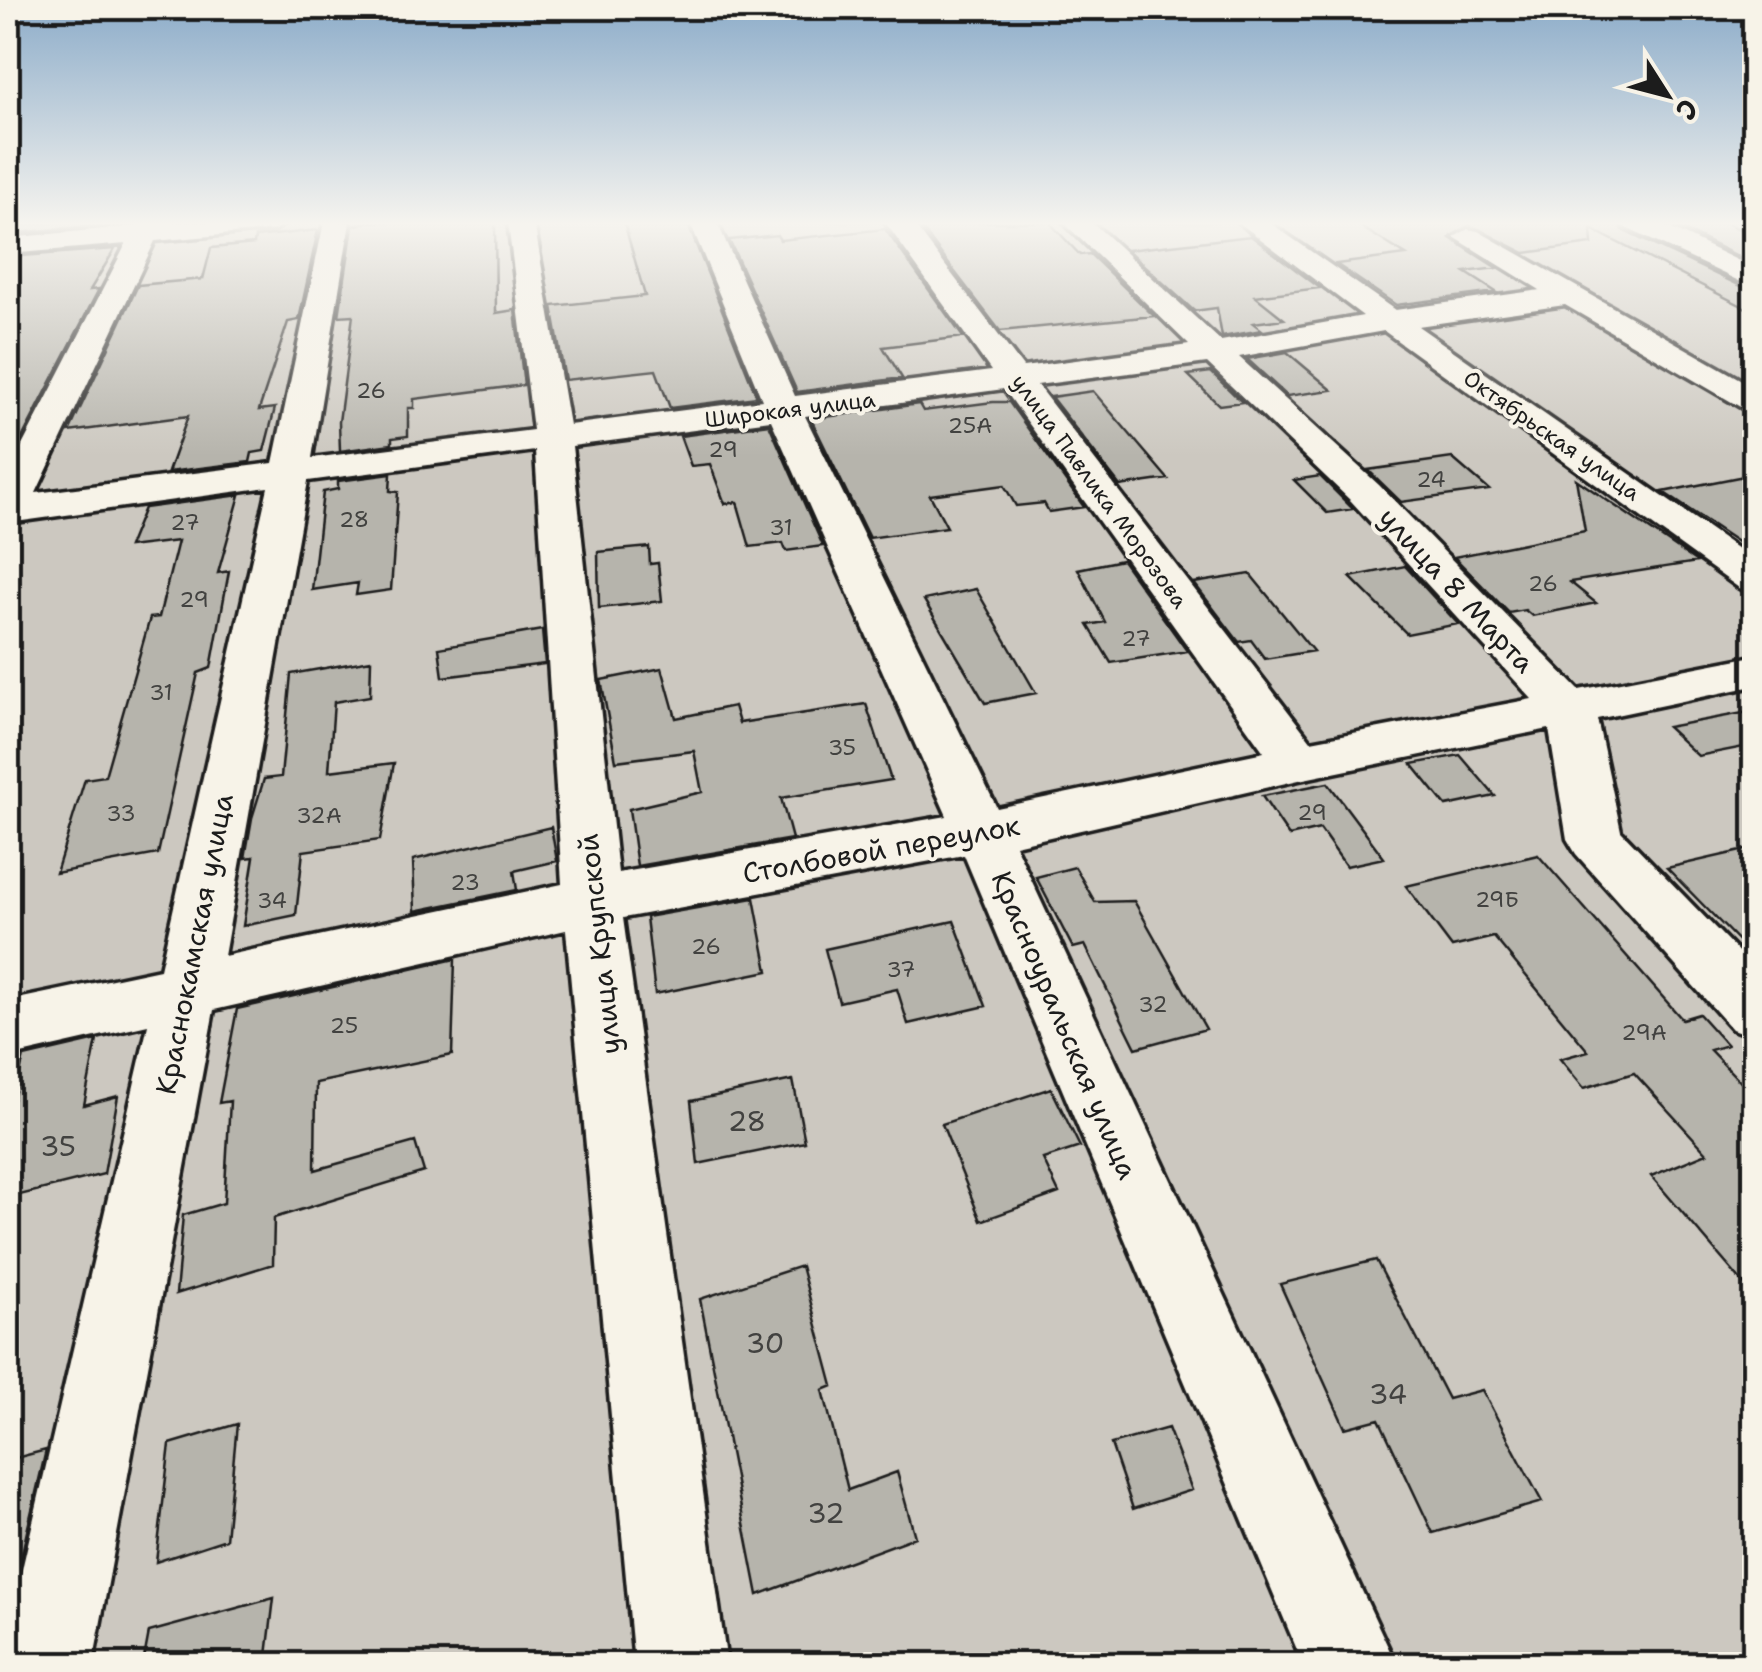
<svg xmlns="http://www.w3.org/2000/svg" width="1762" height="1672" font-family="'Shantell Sans',sans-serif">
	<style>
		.green { fill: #ccc8c0; stroke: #74726e; stroke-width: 2.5 }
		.building { fill: #b6b4ac; stroke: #1c1c1c; stroke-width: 2.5 }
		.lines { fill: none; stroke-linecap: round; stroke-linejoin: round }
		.minor-casing { stroke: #1c1c1c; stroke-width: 7 }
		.minor { fill: #f7f3e8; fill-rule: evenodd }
		.labels { text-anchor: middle; stroke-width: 8; stroke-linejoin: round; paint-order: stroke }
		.number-label { font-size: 22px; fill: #424240 }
		.far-street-label { font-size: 22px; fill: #1c1c1c; stroke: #f7f3e8 }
		.street-label { font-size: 28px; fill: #1c1c1c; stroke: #f7f3e8 }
		.near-number-label { font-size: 28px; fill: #424240 }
	</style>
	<rect width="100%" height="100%" fill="#eae6dc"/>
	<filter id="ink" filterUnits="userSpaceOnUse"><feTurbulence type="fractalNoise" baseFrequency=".01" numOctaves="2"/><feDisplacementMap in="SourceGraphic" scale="20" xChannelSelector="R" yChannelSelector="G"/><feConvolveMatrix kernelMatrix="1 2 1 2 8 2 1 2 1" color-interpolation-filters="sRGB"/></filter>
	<g filter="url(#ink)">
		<path class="green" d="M8,222h1746v1442h-1746z"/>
		<path class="building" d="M54,222h76l-122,12v-7z
			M368,222h127l1,91 19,-3 9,75 -110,14v9h-6v28l-16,2v6l-52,7 -1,-29 14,-107 -14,1 14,-90z
			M624,222h63l70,175 -87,11 -14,-38 -91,10 -13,-74 93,-10z
			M946,222h103l31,33 10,-1 64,62 -154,15 -81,-106z
			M1353,222h265l6,9 130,61v20l-163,-83 1,15 -67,9 -56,-28 -19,13 47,30 -32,4 31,20 -100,13 -60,-41 70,-9z
			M1667,222h58l29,14v28z
			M885,229l78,108 -80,10 19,31 -105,14 -68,-152 48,-5 3,5z
			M318,230l-19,90 -11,2 -29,88 16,-2 -11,43 -12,2 -2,9 -82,10 20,-56 -119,16 69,-147 65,-6 8,-31 43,-4 1,-7z
			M1251,236l69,52 -65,8 29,23 -31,4 9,7 -40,7 -5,-29 -23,3 -67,-61z
			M115,249l-25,41 9,-1 -77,149 -14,2v-183z
			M1287,352l45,38 -45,6 -40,-37z
			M1211,372l31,30 -23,3 -31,-30z
			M1093,391l75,88 -48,7 -69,-89z
			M993,402h16l75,105 -35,5 -5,-9 -28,3 -12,-21 -74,10 17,32 -78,11 -58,-119 108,-15 4,7z
			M769,424l54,122 -37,5 -3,-8 -33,4 -13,-45 -12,2 -15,-40 -19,2 -11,-30z
			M1452,458l37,32 -88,12 -33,-32z
			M391,474l-1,17 8,1 -7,98 -35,5 2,-12 -46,7 11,-98 15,-3v-8z
			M1754,474v79l-91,-61z
			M1320,476l33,33 -26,4 -33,-33z
			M1576,479l121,83 -127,20 26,21 -64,13 -7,-6 -16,3 -55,-56 131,-26z
			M240,495l-22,78 11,-2 -18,97 -13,5 -40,181 -102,19 29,-94 20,-3 45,-158 9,-1 19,-76 -50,6 16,-39z
			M649,547l1,17 8,-1 4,38 -63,7 -1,-56z
			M1122,560l65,91 -76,12 -23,-38 17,-3 -27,-53z
			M1405,566l53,58 -51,10 -57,-57z
			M1250,574l63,77 -48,8 -14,-19 -12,2 -45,-59z
			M976,589l60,104 -51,10 -61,-103z
			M542,630l3,34 -102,13 -4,-29z
			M371,660l-1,36 -36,6 -5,69 65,-8 -14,77 -77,11 -7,64 -53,11 11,-69 -9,1 7,-40 12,-39 17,-2 10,-103z
			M662,668l14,50 58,-12 5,17 127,-19 25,76 -110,18 11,41 -155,27 -8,-57 73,-17 -8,-41 -78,10 -15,-81z
			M1754,711v34l-56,11 -31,-29z
			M1460,755l35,41 -49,10 -34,-42z
			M1328,783l56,75 -38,8 -26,-37 -31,7 -27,-40z
			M551,827l6,34 -43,10 3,19 -102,21 -2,-51z
			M1754,848v109l-87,-89z
			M1538,855l144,164 17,-5 28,31 -17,5 44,46v200l-103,-120 56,-23 -73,-80 -50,15 -24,-29 28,-8 -94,-114 -42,10 -46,-61z
			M1075,867l20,35 39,-1 72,128 -70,19 -51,-103 -12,3 -37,-71z
			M754,898l14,73 -113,23 -9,-77z
			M954,921l32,85 -78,18 -11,-35 -58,13 -14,-53z
			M455,959l-3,96 -136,28 -1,87 100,-28 9,30 -150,46 -1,46 -97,30 7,-79 41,-12 6,-102 -11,2 18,-94z
			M97,1040l-13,65 34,-9 -14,78 -96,24v-79l16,-62z
			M793,1080l12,62 -107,22 -7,-63z
			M1051,1088l29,59 -37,12 16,34 -78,28 -39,-97z
			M1376,1260l72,139 34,-9 60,112 -109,31 -54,-114 -34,9 -65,-144z
			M801,1266l32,120 -10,4 25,100 49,-18 18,65 -157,58 -58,-296z
			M237,1424l-11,115 -70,23 14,-118z
			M1168,1428l24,62 -59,19 -22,-65z
			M46,1450l-36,154h-2v-144z
			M274,1598l-8,66h-123l6,-32z"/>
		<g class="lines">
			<g class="minor-casing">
				<path id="minor" d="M137,222h151l-13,8 -120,11 -119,252 237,-30 51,-241h26l-38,236 221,-28 -25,-208h26l35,203 193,-25 -72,-178h27l78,174 196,-25 -106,-149h27l111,145 166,-22 -126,-123h29l129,119 142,-25 -125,-94h31l126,88 145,-20 -86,-53 14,-8 10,2 276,156v24l-12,-3 -177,-103 -147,21 336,234v32l-15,-4 -355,-257 -145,26 140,128 200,205 175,-34v30l-157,33 24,112 133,137v69l-22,-8 -156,-175 -9,-15 -18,-110 -250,51 -284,65 381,819h-93l-339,-809 -341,63 104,746h-93l-68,-734 -352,80 -121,654h-85v-34l140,-605 -140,32v-56l152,-32 108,-482 -260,36v-50l118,-229 -118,10v-16l127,-12zM1207,363l144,138 181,198 -221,42 -274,-356zM1004,389l260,363 -267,56 -192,-392zM771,420l176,396 -329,57 -46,-427zM535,451l27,433 -338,72 84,-475z
					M1622,222h35l97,46v20l-128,-60z"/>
			</g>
			<use href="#minor" class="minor"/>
		</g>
	</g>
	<linearGradient id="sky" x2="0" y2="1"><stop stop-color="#8cacc9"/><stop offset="0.49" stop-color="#f6f4ef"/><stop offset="1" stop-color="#f6f4ef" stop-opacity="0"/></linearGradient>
	<rect width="1762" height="456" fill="url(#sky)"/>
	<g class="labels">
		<g class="number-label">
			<text x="371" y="398">26</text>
			<text x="970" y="433">25А</text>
			<text x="723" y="457">29</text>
			<text x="1431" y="487">24</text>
			<text x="354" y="527">28</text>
			<text x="185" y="530">27</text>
			<text x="781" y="535">31</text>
			<text x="1543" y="591">26</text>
			<text x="194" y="607">29</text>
			<text x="1136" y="646">27</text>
			<text x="161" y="700">31</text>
			<text x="842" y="755">35</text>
			<text x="1312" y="820">29</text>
			<text x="121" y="821">33</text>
			<text x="319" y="823">32А</text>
			<text x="465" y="890">23</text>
			<text x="1497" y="907">29Б</text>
			<text x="272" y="908">34</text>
			<text x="706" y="954">26</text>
			<text x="901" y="977">37</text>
			<text x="1153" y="1012">32</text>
			<text x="344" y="1033">25</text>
			<text x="1644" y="1040">29А</text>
		</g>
		<g class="far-street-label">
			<text transform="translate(790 409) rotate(-7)" y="8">Широкая улица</text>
			<text transform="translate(1552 435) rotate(35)" y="8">Октябрьская улица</text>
			<text transform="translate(1100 491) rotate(54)" y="8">улица Павлика Морозова</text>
		</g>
		<g class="street-label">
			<text transform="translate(1457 590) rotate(47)" y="10">улица 8 Марта</text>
			<text transform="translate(881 849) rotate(-10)" y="10">Столбовой переулок</text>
			<text transform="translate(194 944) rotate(-79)" y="10">Краснокамская улица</text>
			<text transform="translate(599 944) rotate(-96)" y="10">улица Крупской</text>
			<text transform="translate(1065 1025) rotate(67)" y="10">Красноуральская улица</text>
		</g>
		<g class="near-number-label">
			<text x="747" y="1131">28</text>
			<text x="58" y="1156">35</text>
			<text x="765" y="1353">30</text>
			<text x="1388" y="1404">34</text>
			<text x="826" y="1523">32</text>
		</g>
	</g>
	<rect width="1762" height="1672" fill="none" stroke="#f7f3e8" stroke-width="40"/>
	<rect x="20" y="20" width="1722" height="1632" fill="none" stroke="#1c1c1c" stroke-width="4" filter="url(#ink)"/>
	<g transform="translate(1667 95) rotate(126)" stroke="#f7f3e8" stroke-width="8" paint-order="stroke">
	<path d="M0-8L18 38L0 25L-18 38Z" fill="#1c1c1c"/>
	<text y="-15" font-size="28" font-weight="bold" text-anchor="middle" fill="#1c1c1c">С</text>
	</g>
</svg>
